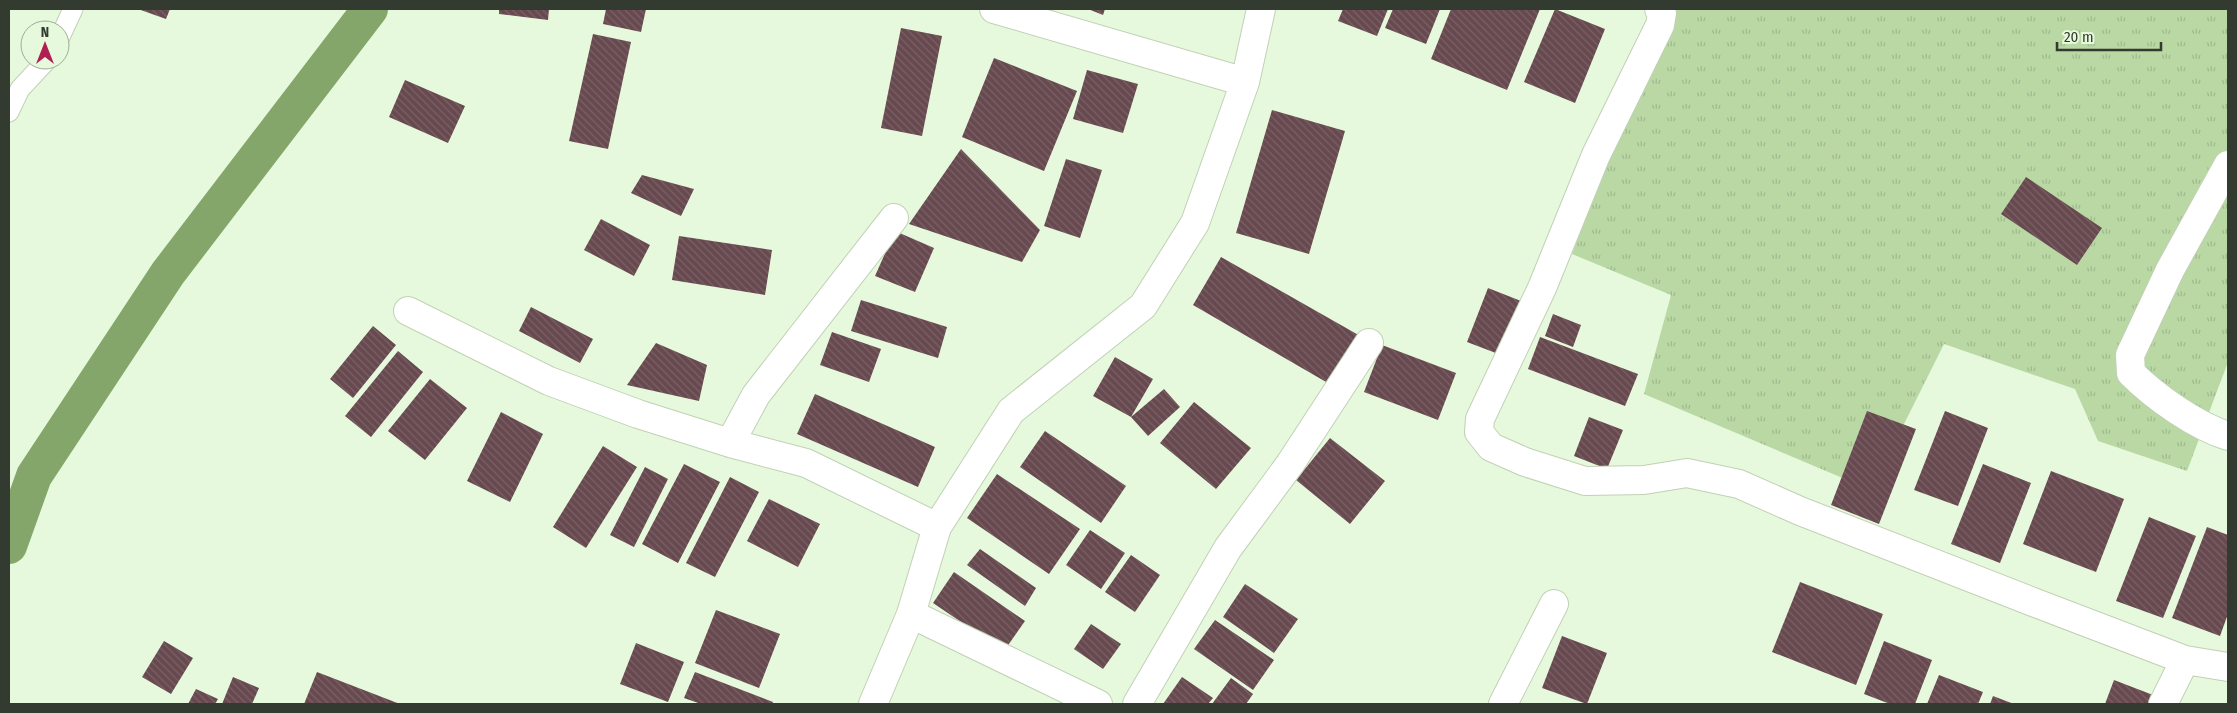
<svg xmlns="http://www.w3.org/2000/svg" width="2237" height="713" font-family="'Fira Sans Condensed',sans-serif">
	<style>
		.grass { fill: url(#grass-tufts) }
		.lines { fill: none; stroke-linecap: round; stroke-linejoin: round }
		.canal { stroke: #84a66b; stroke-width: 36 }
		.building { fill: url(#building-back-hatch) }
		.service-casing { stroke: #c0d1b5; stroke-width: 21 }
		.minor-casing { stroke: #c0d1b5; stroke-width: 30 }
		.service { stroke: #fff; stroke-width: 19 }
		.minor { stroke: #fff; stroke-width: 28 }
	</style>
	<defs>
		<pattern id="grass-tufts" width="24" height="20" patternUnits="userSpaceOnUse" patternTransform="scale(1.25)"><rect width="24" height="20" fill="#b9d8a4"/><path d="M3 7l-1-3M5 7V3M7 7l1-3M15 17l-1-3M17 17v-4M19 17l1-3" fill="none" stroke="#a0ba8e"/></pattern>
		<pattern id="building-back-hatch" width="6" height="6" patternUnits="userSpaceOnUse" patternTransform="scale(1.25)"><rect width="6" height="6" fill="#67494f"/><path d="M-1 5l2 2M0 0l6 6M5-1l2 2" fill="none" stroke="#796266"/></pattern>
	</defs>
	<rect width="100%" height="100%" fill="#e7f9dc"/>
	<path class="grass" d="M1665,9h563v353l-41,109 -89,-30 -23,-52 -131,-45 -73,146 -227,-96 27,-99 -99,-41z"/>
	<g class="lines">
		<path class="canal" d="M9,546l25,-70 134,-203 202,-264"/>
	</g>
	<path class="building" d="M138,9h32l-4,10z
		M499,9h50l-1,11 -49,-6z
		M606,9h40l-5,23 -38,-8z
		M1088,9h17l-2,6z
		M1343,9h45l-11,27 -39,-15z
		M1393,9h47l-14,35 -41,-16z
		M1451,9h89l-33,81 -76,-31z
		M1555,9l50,20 -30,74 -51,-21z
		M901,28l41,8 -20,100 -41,-8z
		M593,34l38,8 -23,107 -39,-8z
		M994,58l83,33 -33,80 -82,-34z
		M1087,70l51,14 -15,49 -50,-14z
		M405,80l60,26 -17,37 -59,-26z
		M1272,110l73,21 -36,123 -73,-21z
		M961,149l79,81 -18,32 -113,-38z
		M1066,159l36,11 -22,68 -36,-12z
		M642,175l52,14 -13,27 -50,-23z
		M2026,177l76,51 -25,37 -76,-51z
		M601,219l49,26 -16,31 -50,-26z
		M895,231l39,17 -19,44 -40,-16z
		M679,236l93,14 -7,45 -93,-15z
		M1221,257l141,80 -29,49 -140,-81z
		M1488,288l33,13 -20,54 -34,-13z
		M861,300l86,27 -9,31 -87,-27z
		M531,307l62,32 -13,24 -61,-32z
		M1553,314l28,11 -8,22 -28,-11z
		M373,326l23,19 -43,53 -23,-19z
		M832,332l49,17 -12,33 -49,-17z
		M1540,337l98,37 -13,32 -97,-37z
		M656,343l51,22 -8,36 -72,-16z
		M1382,345l74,28 -18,47 -74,-28z
		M398,351l25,21 -52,65 -26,-21z
		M1115,357l38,22 -22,38 33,-28 16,18 -32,29 -17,-19 -38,-21z
		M430,379l37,29 -42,52 -37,-29z
		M815,394l120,53 -17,40 -121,-53z
		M1194,402l57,46 -35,41 -56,-46z
		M1867,411l49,18 -37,95 -48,-19z
		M1945,411l43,17 -30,78 -44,-16z
		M501,412l42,22 -33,68 -43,-21z
		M1589,417l34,13 -16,39 -33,-13z
		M1045,431l81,55 -25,37 -81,-56z
		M1330,438l55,43 -35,43 -54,-44z
		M603,446l34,21 -51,81 -33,-21z
		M684,464l36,18 -42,81 -36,-19z
		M1983,464l48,19 -31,80 -49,-19z
		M645,467l23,12 -34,68 -24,-12z
		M2051,471l73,28 -28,73 -73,-28z
		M997,474l83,55 -31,45 -82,-56z
		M730,477l29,15 -44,85 -29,-14z
		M769,499l51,25 -22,43 -51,-26z
		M2149,517l47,19 -33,82 -47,-17z
		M2207,527l21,8v79l-8,22 -48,-18z
		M1090,530l35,23 -24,36 -35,-24z
		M980,549l56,39 -11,18 -58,-41z
		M1131,555l29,20 -25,37 -30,-20z
		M954,572l71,49 -21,30 -71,-48z
		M1800,582l83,32 -27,71 -84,-33z
		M1245,584l53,35 -24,34 -51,-36z
		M716,610l64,24 -21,54 -64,-25z
		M1215,620l59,40 -21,30 -59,-41z
		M1091,624l30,20 -18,25 -29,-20z
		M1562,636l45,17 -20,51 -45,-16z
		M164,641l29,17 -22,36 -29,-17z
		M1884,641l48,19 -17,44h-25l-26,-10z
		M636,643l48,19 -16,40 -48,-18z
		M317,672l83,32h-96z
		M695,672l78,30 -1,2h-71l-17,-6z
		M1939,675l44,17 -5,12h-51z
		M233,677l26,11 -7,16h-30z
		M1182,677l31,21 -5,6h-45z
		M1231,678l22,16 -7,10h-34z
		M2114,680l39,15 -4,9h-44z
		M196,689l22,10 -3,5h-27z
		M1993,696l21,8h-24z"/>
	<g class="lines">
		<g class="service-casing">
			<path id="service" d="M60,37l13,-28
				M9,112l11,-23 27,-29"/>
		</g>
		<g class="minor-casing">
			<path id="minor" d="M994,9l251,73
				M1659,9l3,4 -2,12 -64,130 -54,133 -62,131 -1,13 12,15 34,15 60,19 59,-1 43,-7 52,11 61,27 233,91 152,58 43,7
				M2228,165l-58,105 -40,85 1,18c24,24 65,53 97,63
				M408,311l141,70 89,33 92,29 76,20 131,64
				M730,443l26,-48 138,-177
				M911,614l187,90
				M873,704l38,-90 26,-87 74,-116 132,-105 52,-83 50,-141 16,-73
				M1137,704l91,-156 62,-84 79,-121
				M1503,704l51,-100
				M2163,704l22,-44"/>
		</g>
		<use href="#service" class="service"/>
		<use href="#minor" class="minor"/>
	</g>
	<rect width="2237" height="713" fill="none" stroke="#333a2f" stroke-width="20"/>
	<g transform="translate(45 45)"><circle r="24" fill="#e7f9dc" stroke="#9fad97"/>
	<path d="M0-4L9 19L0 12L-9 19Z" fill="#af1f54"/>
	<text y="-8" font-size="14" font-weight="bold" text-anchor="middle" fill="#333a2f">N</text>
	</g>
	<path d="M2057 42v8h104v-8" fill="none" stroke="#333a2f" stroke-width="2.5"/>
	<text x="2064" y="42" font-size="15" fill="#333a2f" stroke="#e7f9dc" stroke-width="4" paint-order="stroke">20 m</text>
</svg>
